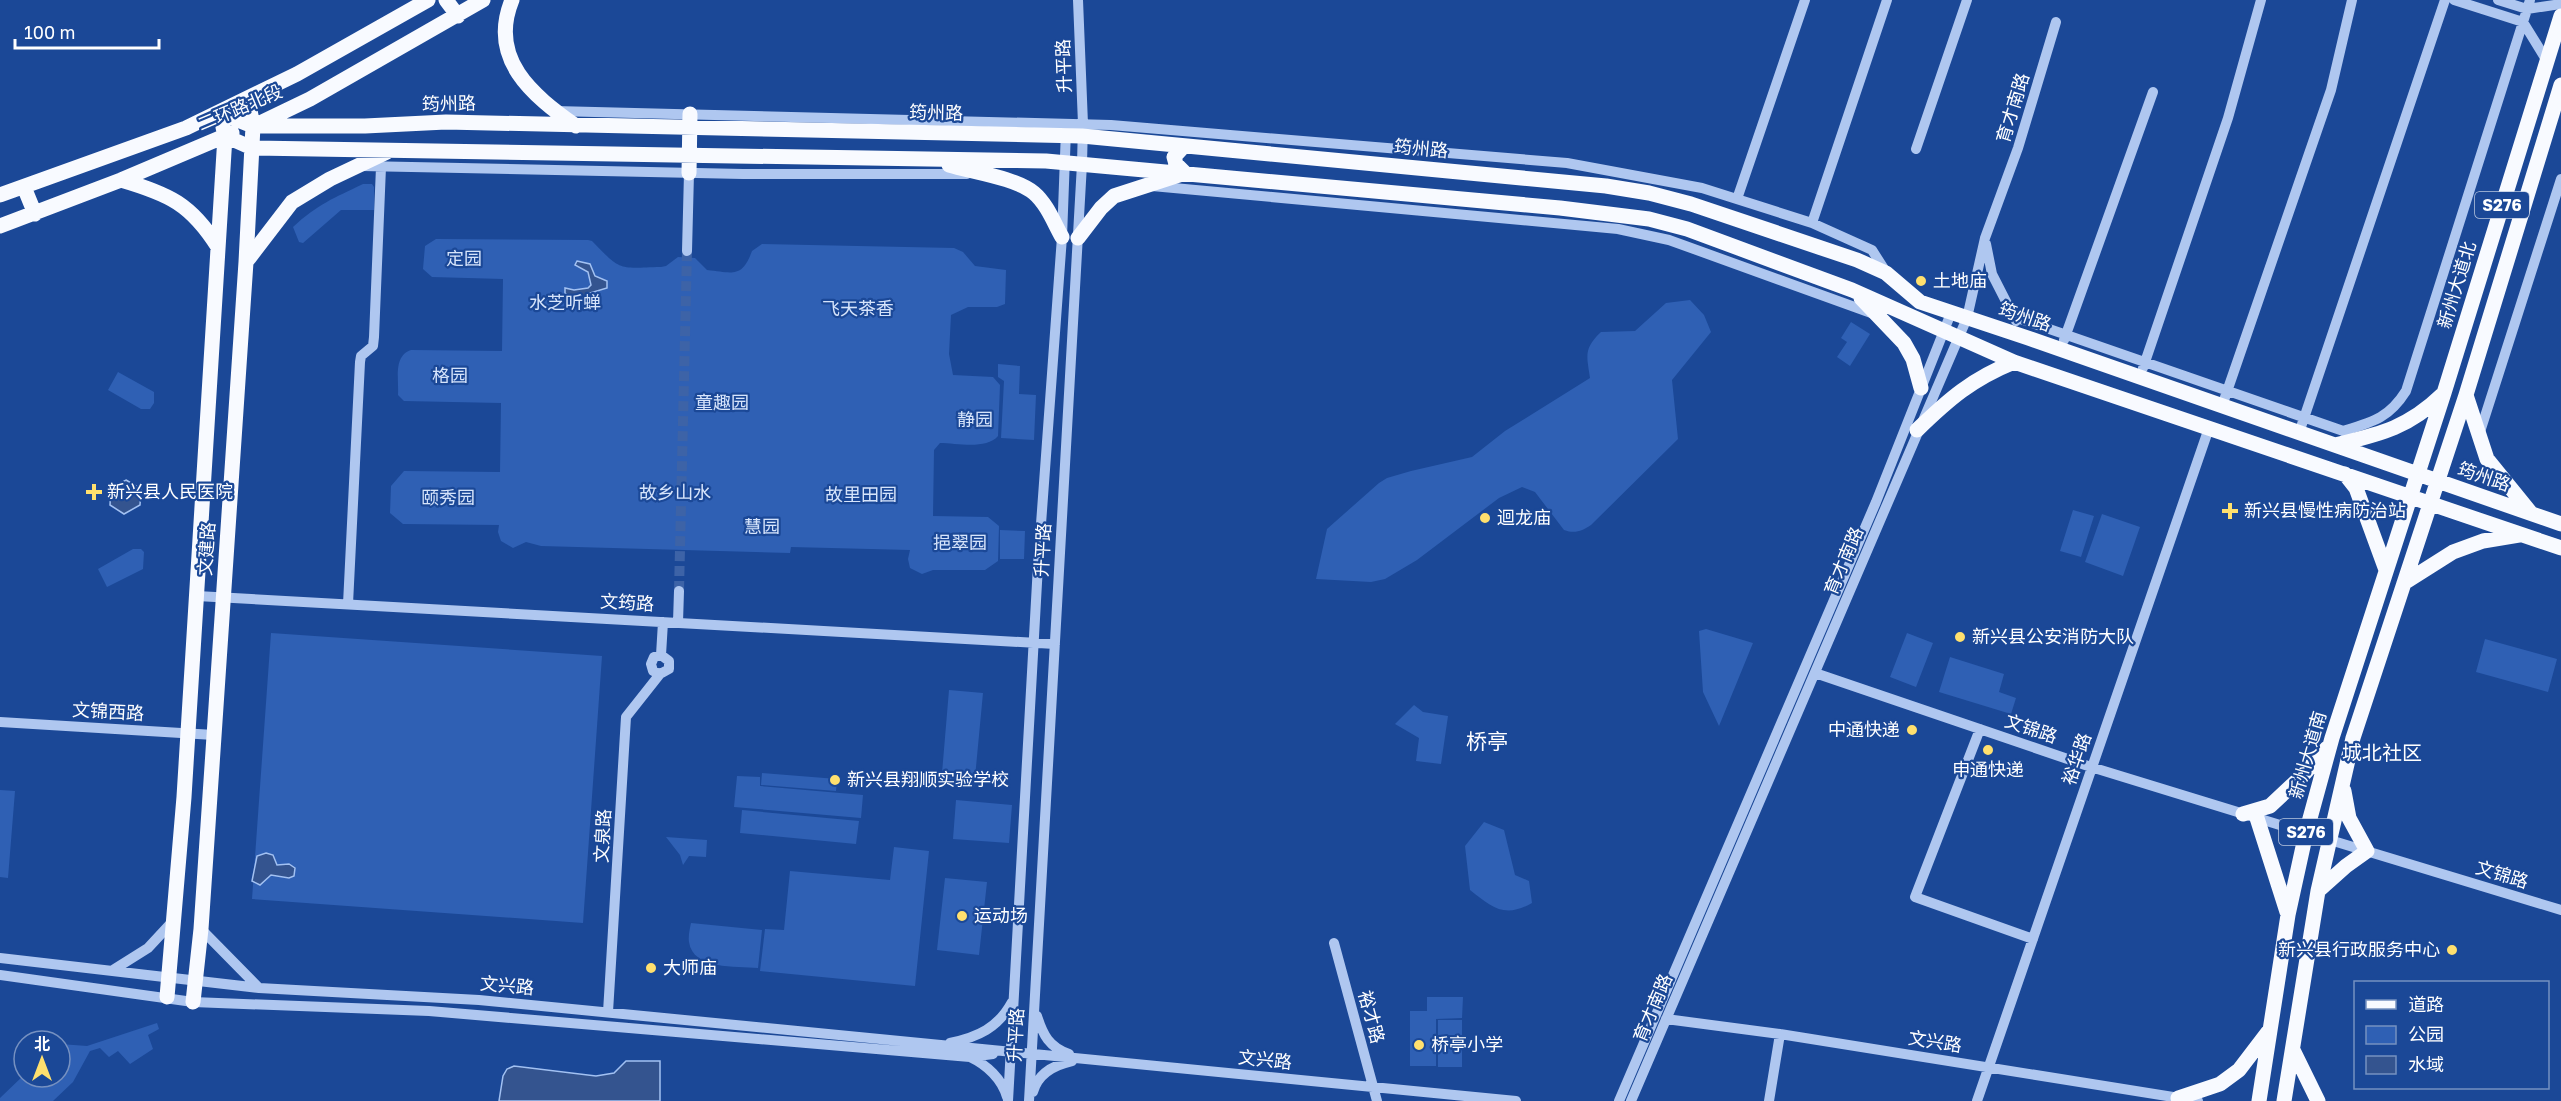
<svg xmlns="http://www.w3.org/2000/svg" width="2561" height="1101" font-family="'Golos Text','Noto Sans SC',sans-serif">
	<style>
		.green { fill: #2f60b4 }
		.water { fill: #34548f; stroke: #a2c1f2; stroke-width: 1.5 }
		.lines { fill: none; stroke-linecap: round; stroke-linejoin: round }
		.minor-tunnel { stroke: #3d63a7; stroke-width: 10; stroke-dasharray: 10 5; stroke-linecap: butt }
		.minor { stroke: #afc7f0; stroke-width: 10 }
		.major { stroke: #f8faff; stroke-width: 15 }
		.poi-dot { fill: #ffe06e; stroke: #1b4897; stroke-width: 2 }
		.labels { text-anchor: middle; stroke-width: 4.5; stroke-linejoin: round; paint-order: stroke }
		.shield { fill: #1b4897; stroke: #bbc8e0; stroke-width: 1.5 }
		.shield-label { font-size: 16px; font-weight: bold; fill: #fff }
		.street-label { font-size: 18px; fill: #fff; stroke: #1b4897 }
		.park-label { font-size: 18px; fill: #d6e4fb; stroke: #1b4897 }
		.poi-label { font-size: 18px; fill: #fff; stroke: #1b4897; text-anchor: start }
		.neighbourhood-label { font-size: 20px; fill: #fff; stroke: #1b4897 }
		.quarter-label { font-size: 21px; fill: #fff; stroke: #1b4897 }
	</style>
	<rect width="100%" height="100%" fill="#1b4897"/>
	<path class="green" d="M363,184h9l2,3v23h-33l-38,33 -4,-1 -6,-15c25,-23 41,-29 70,-43z
		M436,239l152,1 4,1c30,31 26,27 69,26l5,-1 12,-9 17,1 12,12c27,3 35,8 45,-19l10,-7 192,4 9,4 12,14 31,4 -1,34 -8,3h-29l-17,8 -2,39 4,21 40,2 7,8 -2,51c-12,14 -41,7 -58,7l-6,7 -1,66 55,1 11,9 -1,35 -13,9h-52l-11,4 -12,-6 -2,-9 2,-9 -119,-3 -1,6 -249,-7 -15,-4 -13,6 -12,-7 -3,-9 1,-7 -96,-1 -13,-11 1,-27 13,-15 96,1 1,-69 -97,-2 -6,-6c1,-16 -5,-39 13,-45l91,1 1,-72 -71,-2 -9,-8 2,-23z
		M1690,300l14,15 7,17 -39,48 6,59 -87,86c-9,6 -16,9 -27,5l-29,-38 -13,-5 -23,11 -82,62 -32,19 -14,3 -55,-3 11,-50 52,-46 8,-5 24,-7 61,-14 33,-26 85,-53c-3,-22 -7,-29 11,-46l34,-1 31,-28z
		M1851,322l19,12 -20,32 -13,-9 10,-15 -6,-4z
		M998,364l22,2 -1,28 17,1 -2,45 -33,-2 3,-57 -6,-4z
		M118,372l36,20v11l-4,6h-9l-33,-19z
		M2073,510l21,6 -13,41 -21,-6z
		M2102,514l38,13 -17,49 -38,-14z
		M1000,530l25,1 -1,28h-24z
		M133,549h8l3,3 -1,17 -36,18 -9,-18z
		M1706,629l47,14 -34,83 -16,-34 -4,-61z
		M271,633l331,23 -19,267 -331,-24z
		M1907,633l26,10 -17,44 -26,-10z
		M2485,639l72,20 -9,33 -72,-20z
		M1950,657l54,17 -5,18 17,6 -5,16 -72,-22z
		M949,690l34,3 -9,95 -33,-3z
		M1414,705l9,7 25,4 -7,48 -25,-3 3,-23 -24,-14z
		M762,773l75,6 -1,12 -75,-6z
		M737,776l23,1v9l103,9 -2,23 -127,-11z
		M0,790l15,1 -7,87 -8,-1z
		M956,800l56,5 -3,38 -56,-4z
		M742,810l117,11 -3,23 -116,-11z
		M1484,822l20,8 11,45 14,6 3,22c-28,16 -40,4 -62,-13l-5,-44z
		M666,837l41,3 -1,17 -17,-1 -6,9 -3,-10z
		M894,847l35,4 -14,135 -155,-15 5,-42 19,1 6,-59 100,9z
		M945,878l42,4 -8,73 -42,-5z
		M691,923l71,7 -4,38c-22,-2 -65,2 -69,-26 -1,-6 1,-14 2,-19z
		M1427,997h36l-1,21 -26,1v47h-26v-55h17z
		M1438,1020h24v47h-24z
		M157,1023l2,6 -11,6 5,14 -23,15 -12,-13 -9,6 -9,-9 -10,3 -17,31 -20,19h-53v-3l24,-23v2h36v-33l27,2z"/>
	<path class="water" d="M577,261l13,3 5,12 12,5v7l-20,6 -6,6 -9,-1 -7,-6v-5l9,2 14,-2 3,-3 -3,-13 -13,-7z
		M126,480l15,9 -1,16 -16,9 -14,-9 1,-17z
		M266,853l7,2 4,10 12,-1 6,4 -1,8 -5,2 -18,-3 -11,10 -8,-4 5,-25z
		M626,1061h34v40h-161l4,-25 4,-7 7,-3 82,10 18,-3z"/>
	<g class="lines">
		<path class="minor-tunnel" d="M679,591l8,-340"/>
		<path class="minor" d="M2454,0l69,22 24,39
			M2498,0l29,9 34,-5
			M555,111l556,14 456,38 135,25 110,35 60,27 14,22
			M1916,149l51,-149
			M362,166l381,8h224
			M1152,186l466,43 51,11 205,74
			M1737,199l68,-199
			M1812,223l75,-223
			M1986,244l6,30 24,47
			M687,251l2,-78
			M2012,316l337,117
			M2064,340l89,-248
			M2143,368l85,-250 33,-118
			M2222,406l109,-316 21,-90
			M2343,431c30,-9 46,-13 63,-40l124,-391
			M2299,433l146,-433
			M2479,435l82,-256
			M197,596l858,48
			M348,604l12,-242 1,-6 12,-10 1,-9 7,-170
			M678,622l1,-31
			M661,655l2,-33
			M1815,673l276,94 215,66
			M0,722l214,13
			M1980,729l-65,168 118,42
			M2330,840l231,70
			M201,929l58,59
			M1334,943l43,158
			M0,958l259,30 220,12 1037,101
			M113,970l35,-22 26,-28
			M0,975l193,27 236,9 541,46 23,-3
			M608,1012l18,-295 34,-43 9,-5v-8l-8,-6 -7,2 -3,7 2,7 7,3
			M1037,1016c6,19 12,31 32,38
			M1666,1019l114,15 418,67
			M950,1043c28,-6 48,-15 62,-41
			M970,1057c17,8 32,22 37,40
			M1033,1092c5,-19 21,-27 39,-31
			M1008,1101l30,-536 24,-328 4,-107
			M1029,1101l53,-937 1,-40 -5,-124
			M1619,1101l257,-599 75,-189
			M1631,1101l336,-783 18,-80 33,-90 38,-126
			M1769,1101l11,-67
			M1977,1101l232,-673"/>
		<path class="major" d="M446,0l12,16
			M512,0c-24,59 20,95 64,126
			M220,113l33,13h112l81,-4 636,14 524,50 43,7 42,11 166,56 29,13 34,29 108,36 533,186
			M258,124l52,-25 173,-99
			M225,136l27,12 794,13 514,47 89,11 38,10 165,61 162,72 547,186
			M949,165c24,7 67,13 85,28 13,11 20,30 28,44
			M689,173l1,-59
			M121,180c48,14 70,24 97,67
			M24,187l11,27
			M0,195l186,-67 111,-54 131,-74
			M0,226l121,-46 111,-47
			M1078,238l23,-30 13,-12 71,-23 -9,-9 -2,-7 10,-11
			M246,262l46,-60 38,-23 57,-27
			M1861,298l43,45 9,16 8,29
			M2466,395l21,64 43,53
			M1917,430c32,-31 55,-51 97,-68
			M2335,445c45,-11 73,-17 107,-50
			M2345,474l11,14 30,82
			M2404,583l49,-31 30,-11 36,-6
			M2243,814l27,-8 33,-31 24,-27
			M2257,818l30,94
			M2318,891l28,-25 21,-15 -18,-33 -5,-27
			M167,997l17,-200 41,-661 -2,-9
			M193,1002l8,-73 45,-667 7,-136 -5,-26
			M2293,1050l25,51
			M2178,1098l42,-14 19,-14 29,-38
			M2259,1101l29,-186 18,-82 26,-95 112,-345 117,-377
			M2284,1101l34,-210 35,-153 113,-343 95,-310"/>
	</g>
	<g class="poi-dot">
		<circle cx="1921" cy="281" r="6"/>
		<path d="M91 483h6v6h6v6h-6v6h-6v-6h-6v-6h6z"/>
		<path d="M2227 502h6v6h6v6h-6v6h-6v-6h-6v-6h6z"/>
		<circle cx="1485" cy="518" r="6"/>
		<circle cx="1960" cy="637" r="6"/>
		<circle cx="1912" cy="730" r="6"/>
		<circle cx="1988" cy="750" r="6"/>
		<circle cx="835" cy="780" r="6"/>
		<circle cx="962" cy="916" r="6"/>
		<circle cx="2452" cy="950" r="6"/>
		<circle cx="651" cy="968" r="6"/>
		<circle cx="1419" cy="1045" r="6"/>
	</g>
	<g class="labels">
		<g class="shield">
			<rect x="2475" y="192" width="54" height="26" rx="4.5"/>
			<rect x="2279" y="819" width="54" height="26" rx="4.5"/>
		</g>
		<g class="shield-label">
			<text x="2502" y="211">S276</text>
			<text x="2306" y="838">S276</text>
		</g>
		<g class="street-label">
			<text transform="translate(1064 66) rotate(-92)" y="6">升平路</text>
			<text transform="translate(449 104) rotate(-1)" y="6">筠州路</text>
			<text transform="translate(240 108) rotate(-23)" y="6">二环路北段</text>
			<text transform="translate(2013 108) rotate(-73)" y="6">育才南路</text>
			<text transform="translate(936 113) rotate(1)" y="6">筠州路</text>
			<text transform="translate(1421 149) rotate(5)" y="6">筠州路</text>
			<text transform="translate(2457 285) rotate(-73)" y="6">新州大道北</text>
			<text transform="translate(2025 317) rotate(19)" y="6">筠州路</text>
			<text transform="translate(2484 477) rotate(19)" y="6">筠州路</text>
			<text transform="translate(207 549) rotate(-86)" y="6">文建路</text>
			<text transform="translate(1043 550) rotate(-87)" y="6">升平路</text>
			<text transform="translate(1844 561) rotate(-67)" y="6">育才南路</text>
			<text transform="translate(627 603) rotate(3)" y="6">文筠路</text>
			<text transform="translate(108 712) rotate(3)" y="6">文锦西路</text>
			<text transform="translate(2031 729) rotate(19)" y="6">文锦路</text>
			<text transform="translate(2308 755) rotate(-74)" y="6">新州大道南</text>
			<text transform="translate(2077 759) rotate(-71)" y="6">裕华路</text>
			<text transform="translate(603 836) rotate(-87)" y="6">文泉路</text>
			<text transform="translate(2502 875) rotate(17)" y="6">文锦路</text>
			<text transform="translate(507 986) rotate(5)" y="6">文兴路</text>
			<text transform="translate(1653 1008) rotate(-67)" y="6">育才南路</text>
			<text transform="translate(1371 1017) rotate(75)" y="6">裕才路</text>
			<text transform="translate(1016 1035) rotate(-87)" y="6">升平路</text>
			<text transform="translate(1935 1042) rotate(9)" y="6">文兴路</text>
			<text transform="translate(1265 1060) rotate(6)" y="6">文兴路</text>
		</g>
		<g class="park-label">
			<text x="464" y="265">定园</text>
			<text x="565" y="309">水芝听蝉</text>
			<text x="858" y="315">飞天茶香</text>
			<text x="450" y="382">格园</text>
			<text x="722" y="409">童趣园</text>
			<text x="975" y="426">静园</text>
			<text x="675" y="499">故乡山水</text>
			<text x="861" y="501">故里田园</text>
			<text x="448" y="504">颐秀园</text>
			<text x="762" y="533">慧园</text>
			<text x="960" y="549">挹翠园</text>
		</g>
		<g class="poi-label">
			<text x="1933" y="287">土地庙</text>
			<text x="107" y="498">新兴县人民医院</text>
			<text x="2244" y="517">新兴县慢性病防治站</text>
			<text x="1497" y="524">迴龙庙</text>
			<text x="1972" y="643">新兴县公安消防大队</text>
			<text x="1900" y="736" text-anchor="end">中通快递</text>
			<text x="1988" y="776" text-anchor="middle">申通快递</text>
			<text x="847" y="786">新兴县翔顺实验学校</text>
			<text x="974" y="922">运动场</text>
			<text x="2440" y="956" text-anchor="end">新兴县行政服务中心</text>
			<text x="663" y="974">大师庙</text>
			<text x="1431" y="1051">桥亭小学</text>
		</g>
		<g class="neighbourhood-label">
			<text x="2382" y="760">城北社区</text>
		</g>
		<g class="quarter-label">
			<text x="1487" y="749">桥亭</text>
		</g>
	</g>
	<rect x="2354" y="981" width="195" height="108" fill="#1b4897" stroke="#7691c1" stroke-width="1.5"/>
	<rect x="2366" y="1000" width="30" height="9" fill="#f8faff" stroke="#7691c1" stroke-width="1.5"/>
	<text x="2408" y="1011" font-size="18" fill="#ffffff">道路</text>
	<rect x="2366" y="1026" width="30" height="18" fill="#2f60b4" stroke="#7691c1" stroke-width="1.5"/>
	<text x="2408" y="1041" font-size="18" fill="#ffffff">公园</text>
	<rect x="2366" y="1056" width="30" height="18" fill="#34548f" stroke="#7691c1" stroke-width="1.5"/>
	<text x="2408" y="1071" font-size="18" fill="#ffffff">水域</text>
	<g transform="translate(42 1059)"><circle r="28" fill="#1b4897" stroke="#7691c1" stroke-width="1.5"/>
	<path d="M0-4.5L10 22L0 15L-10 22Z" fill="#ffe06e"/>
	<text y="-9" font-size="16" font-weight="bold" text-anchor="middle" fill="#ffffff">北</text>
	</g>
	<path d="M15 39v9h144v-9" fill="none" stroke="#ffffff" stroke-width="3"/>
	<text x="24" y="39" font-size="18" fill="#ffffff" stroke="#1b4897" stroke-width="4.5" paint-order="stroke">100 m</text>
</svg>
